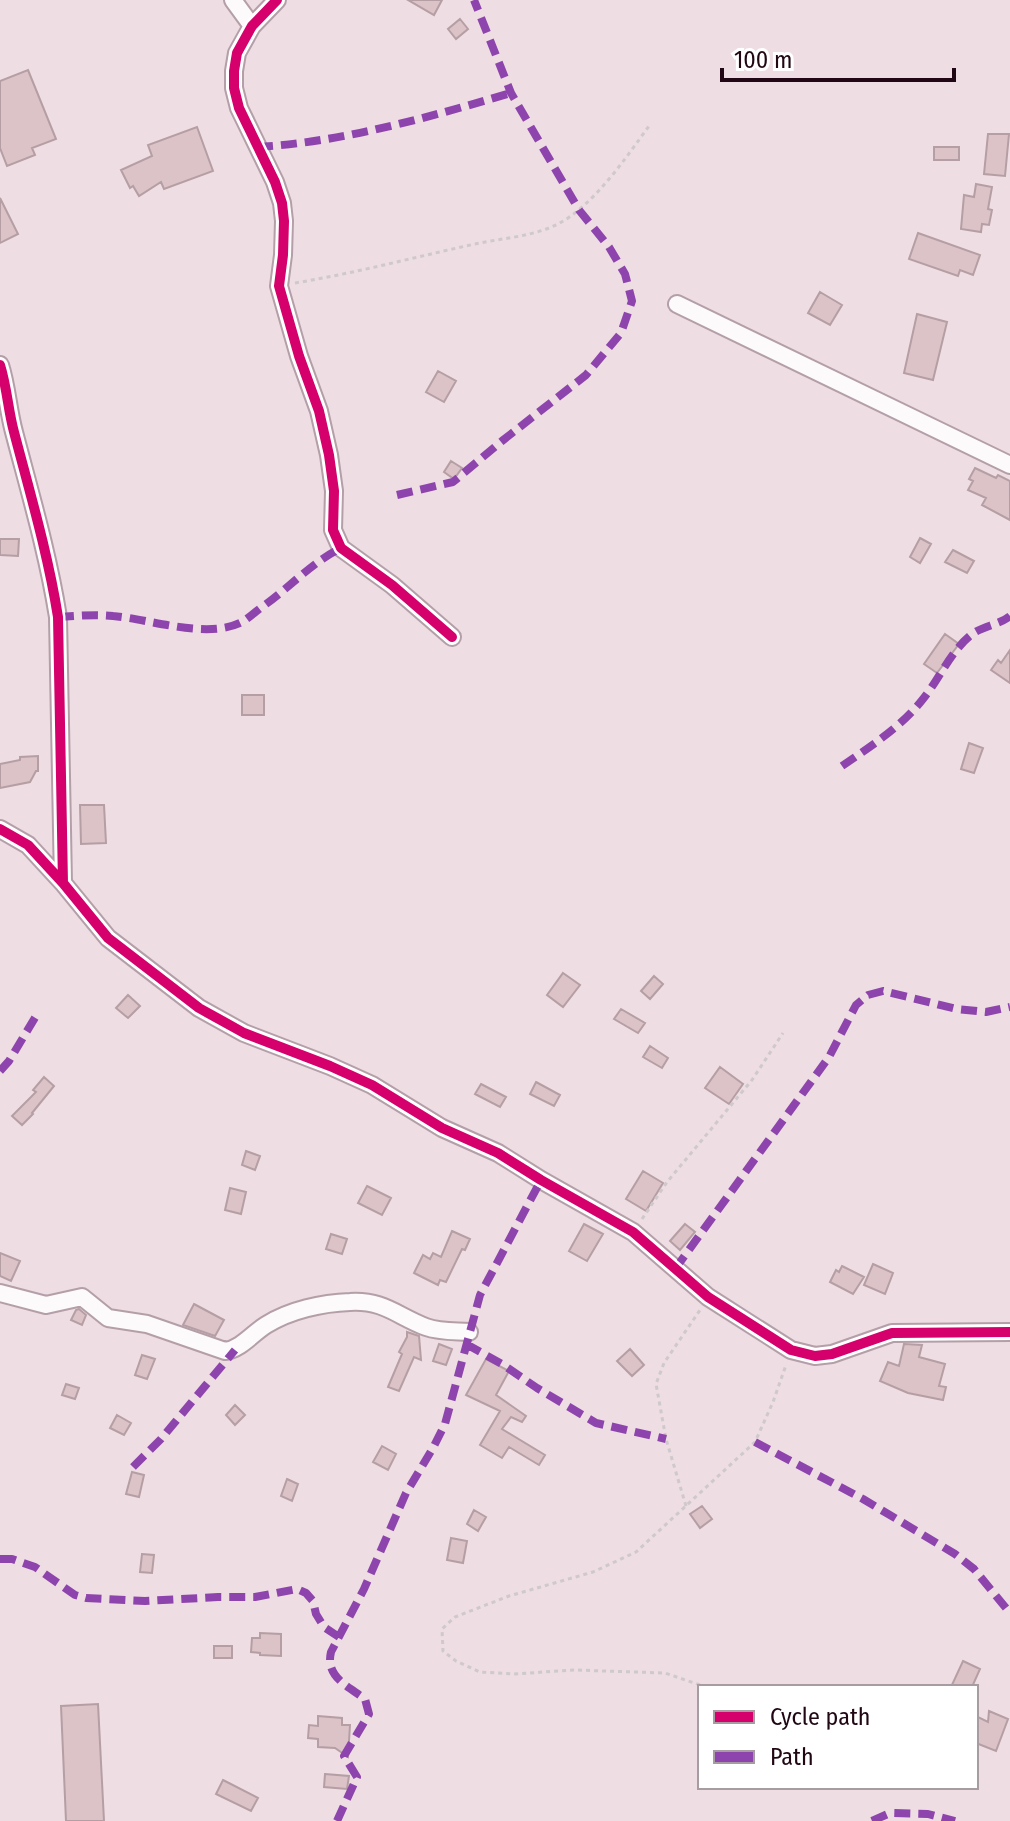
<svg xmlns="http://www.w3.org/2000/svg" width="1010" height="1821" font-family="'Fira Sans Condensed',sans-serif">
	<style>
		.building { fill: #dcc3c8; stroke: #b59fa4; stroke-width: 2 }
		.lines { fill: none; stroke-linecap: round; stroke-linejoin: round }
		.minor-casing { stroke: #b49fa8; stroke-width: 20 }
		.path { stroke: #cfc9cb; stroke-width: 3; stroke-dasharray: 4 4; stroke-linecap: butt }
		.minor { stroke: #fcfafb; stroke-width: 16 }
		.quiet { stroke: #8e44ad; stroke-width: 8; stroke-dasharray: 16 8; stroke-linecap: butt }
		.cycleway-casing { stroke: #fff; stroke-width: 15 }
		.cycleway { stroke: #d6006c; stroke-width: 10 }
	</style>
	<rect width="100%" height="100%" fill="#eedde3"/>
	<path class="building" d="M408,0h34l-8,15z
		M460,19l8,10 -12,10 -8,-10z
		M28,70l28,69 -24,9 3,7 -28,11 -7,-18v-67z
		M197,127l16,44 -49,18 -3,-7 -22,14 -6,-10 -3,2 -9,-18 31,-14 -4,-11z
		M988,134h21l-4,42 -21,-2z
		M934,147h25v13h-25z
		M976,184l16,3 -4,22 4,1 -3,15 -7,-1 -1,8 -20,-3 3,-34 10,2z
		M0,198l18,36 -18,9z
		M918,233l62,22 -7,20 -13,-5 -2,6 -49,-17z
		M820,292l22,13 -12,20 -22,-12z
		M917,314l30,8 -14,58 -29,-7z
		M438,371l18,10 -12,21 -18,-10z
		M451,461l11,7 -8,11 -10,-7z
		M975,468l21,10 2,-3 12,6v39l-28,-15 4,-7 -18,-8 5,-9 -4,-2z
		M920,538l11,6 -11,19 -10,-6z
		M0,539h19l-1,17 -18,-1z
		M953,550l21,11 -7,12 -22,-11z
		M945,634l14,10 -22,29 -13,-9z
		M1010,650v33l-19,-13 7,-10 3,3z
		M242,695h22v20h-22z
		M969,743l14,5 -9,25 -13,-4z
		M38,756v15h-2l-6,11 -30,6v-24l20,-4v-3z
		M80,805h24l2,38 -25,1z
		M563,973l17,12 -17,22 -16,-12z
		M654,976l9,8 -13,15 -9,-8z
		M128,995l12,11 -12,12 -12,-10z
		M621,1009l24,14 -7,10 -24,-14z
		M650,1046l18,12 -6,10 -19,-11z
		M720,1067l23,17 -14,20 -24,-16z
		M44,1077l10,9 -22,27 1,1 -11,11 -10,-9 24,-24 -3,-2z
		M536,1082l24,13 -6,11 -24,-12z
		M481,1084l25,13 -6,10 -25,-13z
		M246,1151l14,5 -5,14 -13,-5z
		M643,1171l20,12 -17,28 -20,-12z
		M367,1186l24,12 -9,17 -24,-12z
		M230,1188l16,4 -5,22 -16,-4z
		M584,1224l19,10 -16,27 -18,-10z
		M685,1224l10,8 -15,18 -10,-9z
		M452,1231l18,8 -5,11 -3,-1 -16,33 -6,-2 -2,5 -24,-12 9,-18 7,4 3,-6 8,4z
		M331,1234l16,5 -5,15 -16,-5z
		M0,1253l20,8 -9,20 -11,-5z
		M873,1264l20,9 -8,21 -21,-9z
		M842,1266l22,11 -11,17 -23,-12 6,-12 3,2z
		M194,1304l30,16 -9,16 -32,-11z
		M79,1309l7,6 -4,10 -11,-5 5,-10z
		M407,1332l12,4 2,24 -7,-3 -15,34 -11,-4 14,-33 -3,-2 8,-15z
		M439,1344l13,5 -6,16 -13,-4z
		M904,1344l18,1 -3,12 26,7 -6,22 7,1 -3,13 -35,-7 -28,-12 8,-19 11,4z
		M630,1349l14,16 -12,11 -15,-15z
		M142,1355l13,4 -8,20 -12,-4z
		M486,1359l23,12 -13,24 30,21 -4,6 -11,-5 -9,12 43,26 -6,10 -30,-18 -7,11 -22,-13 20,-34 -34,-16z
		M66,1384l13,4 -4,11 -13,-4z
		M235,1405l10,10 -10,10 -9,-10z
		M117,1415l14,8 -7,12 -14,-7z
		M382,1446l14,8 -8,16 -15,-8z
		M132,1472l12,3 -5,22 -13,-3z
		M287,1479l11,5 -6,17 -11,-5z
		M702,1506l10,13 -12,9 -10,-14z
		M474,1510l12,7 -8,14 -11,-7z
		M451,1538l16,3 -4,22 -16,-3z
		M142,1554l12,1 -2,18 -12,-1z
		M260,1633l21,1v22l-21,-1v-2l-9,-1 1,-14h8z
		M214,1646h18v12h-18z
		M963,1661l17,8 -8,18h-21z
		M98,1704l6,117h-38l-5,-115z
		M989,1711l19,8 -12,32 -20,-8v-27l12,6z
		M318,1716l24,2v7h8l-2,32 -13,-9 -17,-1v-8l-10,-1 1,-13 9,1z
		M325,1774l24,2 -2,13 -23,-2z
		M223,1780l35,18 -7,13 -35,-17z"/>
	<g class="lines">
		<g class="minor-casing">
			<path id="minor" d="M233,0l19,26
				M277,0l-25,26 -15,27 -3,18v17l5,20 36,74 7,21 2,18 -1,34 -4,31 20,70 20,55 10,44 5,36 -1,39 8,18 51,37 60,52
				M677,304l333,161
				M0,365c7,22 8,45 14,67 16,61 34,122 44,185l5,266
				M0,829l28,16 35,38 45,55 91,70 45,25 86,33 42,19 70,43 56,25 43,27 92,52 75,65 83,53 24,6 17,-2 60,-21 118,-1
				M0,1293l46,12 36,-8 26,21 39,6 78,27c16,-2 28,-18 41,-26 24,-15 56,-22 84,-23 34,-2 47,14 76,25 14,5 29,4 43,5"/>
		</g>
		<path class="path" d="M295,283c61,-10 120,-26 180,-39 27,-6 57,-7 83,-20 36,-19 67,-65 91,-98
			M642,1219l25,-37 85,-102 31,-47
			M686,1506l-20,-67 -10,-55 8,-21 36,-53
			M700,1685l-35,-12 -90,-3 -62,4 -33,-2 -24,-11 -13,-10 -1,-22 13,-12 54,-21 84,-24 43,-20 119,-110 18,-40 13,-37"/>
		<use href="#minor" class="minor"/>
		<path class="quiet" d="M257,147c87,-5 172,-30 254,-54
			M397,495l56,-13 49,-41 84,-66 35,-42 11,-32 -7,-27 -16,-27 -30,-37 -68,-117 -37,-93
			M58,617c18,-1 37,-3 55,-1 38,3 94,24 129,6 7,-4 13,-10 20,-15 27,-19 49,-44 79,-59
			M842,766c29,-20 59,-39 81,-67 17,-21 27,-47 48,-64 11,-9 28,-10 39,-19
			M0,1071l9,-10 27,-45
			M675,1269l154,-212 27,-52 12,-10 15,-4 74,18 29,3 24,-5
			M466,1344l36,20 35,24 59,35 70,16
			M755,1442l108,57 92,55 19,15 36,44
			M133,1467l28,-28 74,-89
			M0,1559h12l23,8 40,28 11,3 59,3 73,-4h37l42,-8 9,4 7,8 3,13 8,13 15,10
			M337,1821l20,-44 -13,-21 25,-42 -4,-15c-17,-13 -40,-22 -34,-47l33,-63 42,-96 27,-45 12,-24 35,-129 61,-115
			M872,1821l18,-8 38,1 27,7"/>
		<g class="cycleway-casing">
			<path id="cycleway" d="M277,0l-25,26 -15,27 -3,18v17l5,20 36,74 7,21 2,18 -1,34 -4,31 20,70 20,55 10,44 5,36 -1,39 8,18 51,37 60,52
				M0,365c7,22 8,45 14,67 16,61 34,122 44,185l5,266
				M0,829l28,16 35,38 45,55 91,70 45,25 86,33 42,19 70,43 56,25 43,27 92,52 75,65 83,53 24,6 17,-2 60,-21 118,-1"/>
		</g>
		<use href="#cycleway" class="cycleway"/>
	</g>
	<rect x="698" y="1685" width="280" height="104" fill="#ffffff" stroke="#a69ca1" stroke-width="2"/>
	<rect x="714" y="1711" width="40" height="12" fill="#d6006c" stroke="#a69ca1" stroke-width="2"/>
	<text x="770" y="1725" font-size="24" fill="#210714">Cycle path</text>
	<rect x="714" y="1751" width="40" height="12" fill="#8e44ad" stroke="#a69ca1" stroke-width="2"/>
	<text x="770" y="1765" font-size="24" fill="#210714">Path</text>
	<path d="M722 68v12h232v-12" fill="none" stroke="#210714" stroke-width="4"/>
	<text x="734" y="68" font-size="24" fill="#210714" stroke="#ffffff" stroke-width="6" paint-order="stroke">100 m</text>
</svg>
